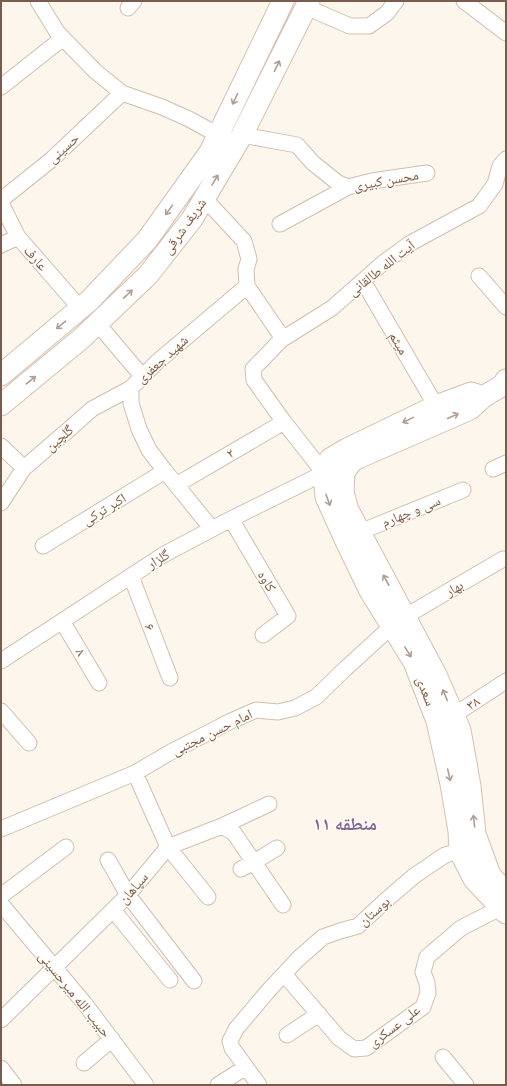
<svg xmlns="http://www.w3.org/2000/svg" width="507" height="1086" font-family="'IBM Plex Sans','Noto Naskh Arabic',sans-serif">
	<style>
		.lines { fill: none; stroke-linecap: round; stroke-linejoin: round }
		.street-casing { stroke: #d1beb0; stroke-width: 17 }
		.secondary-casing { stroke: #d6c0b0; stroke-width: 23 }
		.street { stroke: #fff; stroke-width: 15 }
		.secondary { stroke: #fff; stroke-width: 21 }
		.oneway { stroke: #af9d94 }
		.labels { text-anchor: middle; stroke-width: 3; stroke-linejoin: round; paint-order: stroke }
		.street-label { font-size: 14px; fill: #7a5c4d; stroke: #fffaf3 }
		.district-label { font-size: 18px; font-weight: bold; fill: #846695; stroke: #fffaf3 }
	</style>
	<rect width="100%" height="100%" fill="#fdf6ec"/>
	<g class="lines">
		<g class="street-casing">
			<path id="street" d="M38,1l19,31 38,39 27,22 40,14 27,12 29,16
				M464,1l42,32
				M306,7l44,19h19l18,-13 9,-12
				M128,8l6,-7
				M1,87l62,-49
				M242,135l55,10 16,18 25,20 10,4 24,-6 55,-8
				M204,198l40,43 5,18 -3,10 1,17 35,51 -1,3 -28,29 1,11 30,42 40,51
				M1,200l50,-40 71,-67
				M1,203l17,34 62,71
				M280,224l68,-37
				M1,245l17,-8
				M479,276l27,31
				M363,281l73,125
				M97,323l45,53
				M281,340l51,-32 51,-45 26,-19 70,-38 16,-22 5,-18 6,-7
				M1,446l23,22
				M493,469l13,-6
				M176,485l108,-63
				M1,503l23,-35 42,-36 26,-23 39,-21
				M231,519l57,97 -25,19
				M212,529l-47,-58 -16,-21 -10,-21 -8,-26v-15l26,-26 90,-76
				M351,536l9,-4 103,-42
				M43,546l122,-75
				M131,576l39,102
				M62,621l37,62
				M1,661l162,-106 68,-36 93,-46 9,-1
				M1,711l28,32
				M444,718l10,-3 52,-34
				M135,773l33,74 40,50
				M222,826l12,7 49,72
				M1,829l134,-56 34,-20 62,-32 25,-11 22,2 17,-4 21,-11 29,-28 47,-43 14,-10 97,-57
				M108,860l20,35 66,86
				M241,869l13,-7 23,-14
				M1,896l65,-49
				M1,904l84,100 61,81
				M113,910l57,70
				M284,974l55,64 15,11 12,-1 57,-41 5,-14 -1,-10 -4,-11 4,-15 34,-29 39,-20 6,-4
				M1,1020l127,-125 40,-48 54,-21 47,-22
				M287,1035l32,-21
				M443,1057l23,28
				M84,1063l28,-24
				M1,1068l13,17
				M218,1085l28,-18
				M259,1085l-27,-37 -2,-7 6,-12 33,-39 29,-31 25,-22 17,-6 18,-5 27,-25 29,-25 31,-21 23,-6"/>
		</g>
		<g class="secondary-casing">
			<path id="secondary" d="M1,375l88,-74 58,-61 63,-88 73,-151
				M506,380l-3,5 -20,12 -13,12 -117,51 -9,12 -1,20 5,18 88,165 24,55 10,56 5,48 15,41 16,18
				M483,397l-12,-4 -35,13 -89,43 -17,10 -6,14 2,24 19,42 25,52 44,71 23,59 14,63 8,47 1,21 14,27 32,34
				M1,405l81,-67 66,-63 44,-56 50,-84 67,-134"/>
		</g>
		<use href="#street" class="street"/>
		<use href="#secondary" class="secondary"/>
	</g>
	<defs><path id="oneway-shaft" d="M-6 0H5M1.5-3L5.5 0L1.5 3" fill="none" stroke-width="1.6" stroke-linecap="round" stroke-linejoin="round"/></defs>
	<g class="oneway">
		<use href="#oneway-shaft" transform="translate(277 66) rotate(-64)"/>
		<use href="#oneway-shaft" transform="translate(235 99) rotate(116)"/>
		<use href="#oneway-shaft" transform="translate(215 180) rotate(-59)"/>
		<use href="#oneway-shaft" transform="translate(169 210) rotate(126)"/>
		<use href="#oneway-shaft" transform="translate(128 294) rotate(-44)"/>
		<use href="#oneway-shaft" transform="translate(61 325) rotate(140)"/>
		<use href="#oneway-shaft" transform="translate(31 380) rotate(-40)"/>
		<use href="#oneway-shaft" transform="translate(453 416) rotate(-24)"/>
		<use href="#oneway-shaft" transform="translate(408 420) rotate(154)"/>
		<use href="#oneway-shaft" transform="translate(328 500) rotate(70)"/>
		<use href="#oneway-shaft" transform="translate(386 580) rotate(-119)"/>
		<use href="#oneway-shaft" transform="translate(408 652) rotate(58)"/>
		<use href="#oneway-shaft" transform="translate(445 695) rotate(-113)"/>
		<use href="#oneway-shaft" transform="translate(449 775) rotate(77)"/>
		<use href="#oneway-shaft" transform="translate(474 821) rotate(-96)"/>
	</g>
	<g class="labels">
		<g class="street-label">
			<text transform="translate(63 148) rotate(-42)" y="5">حسینی</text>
			<text transform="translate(386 180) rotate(-10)" y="5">محسن کبیری</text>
			<text transform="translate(184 226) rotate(-55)" y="5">شریف شرقی</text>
			<text transform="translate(36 258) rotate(49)" y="5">عارف</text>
			<text transform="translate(381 268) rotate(-38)" y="5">آیت الله طالقانی</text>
			<text transform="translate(399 343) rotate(60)" y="5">میثم</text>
			<text transform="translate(162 359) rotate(-42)" y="5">شهید جعفری</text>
			<text transform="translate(59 438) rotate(-41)" y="5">گلچین</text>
			<text transform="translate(230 453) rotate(-31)" y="5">۲</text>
			<text transform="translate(104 509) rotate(-31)" y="5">اکبر ترکی</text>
			<text transform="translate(411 511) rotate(-22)" y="5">سی و چهارم</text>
			<text transform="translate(158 559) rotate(-31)" y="5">گلزار</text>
			<text transform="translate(267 581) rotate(60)" y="5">کاوه</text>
			<text transform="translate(454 588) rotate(-30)" y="5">بهار</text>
			<text transform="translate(150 627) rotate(69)" y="5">۶</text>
			<text transform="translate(81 652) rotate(60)" y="5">۸</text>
			<text transform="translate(426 691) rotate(69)" y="5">سعدی</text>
			<text transform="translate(473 703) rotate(-34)" y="5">۳۸</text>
			<text transform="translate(212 732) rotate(-26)" y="5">امام حسن مجتبی</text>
			<text transform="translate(133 888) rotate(-49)" y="5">سپاهان</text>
			<text transform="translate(374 911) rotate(-41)" y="5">بوستان</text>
			<text transform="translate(75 994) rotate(51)" y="5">حبیب الله میرحسینی</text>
			<text transform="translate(394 1026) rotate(-37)" y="5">علی عسکری</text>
		</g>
		<g class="district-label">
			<text x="345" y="830">منطقه ۱۱</text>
		</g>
	</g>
	<rect width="507" height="1086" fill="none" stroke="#7a5c4d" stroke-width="4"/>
</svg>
